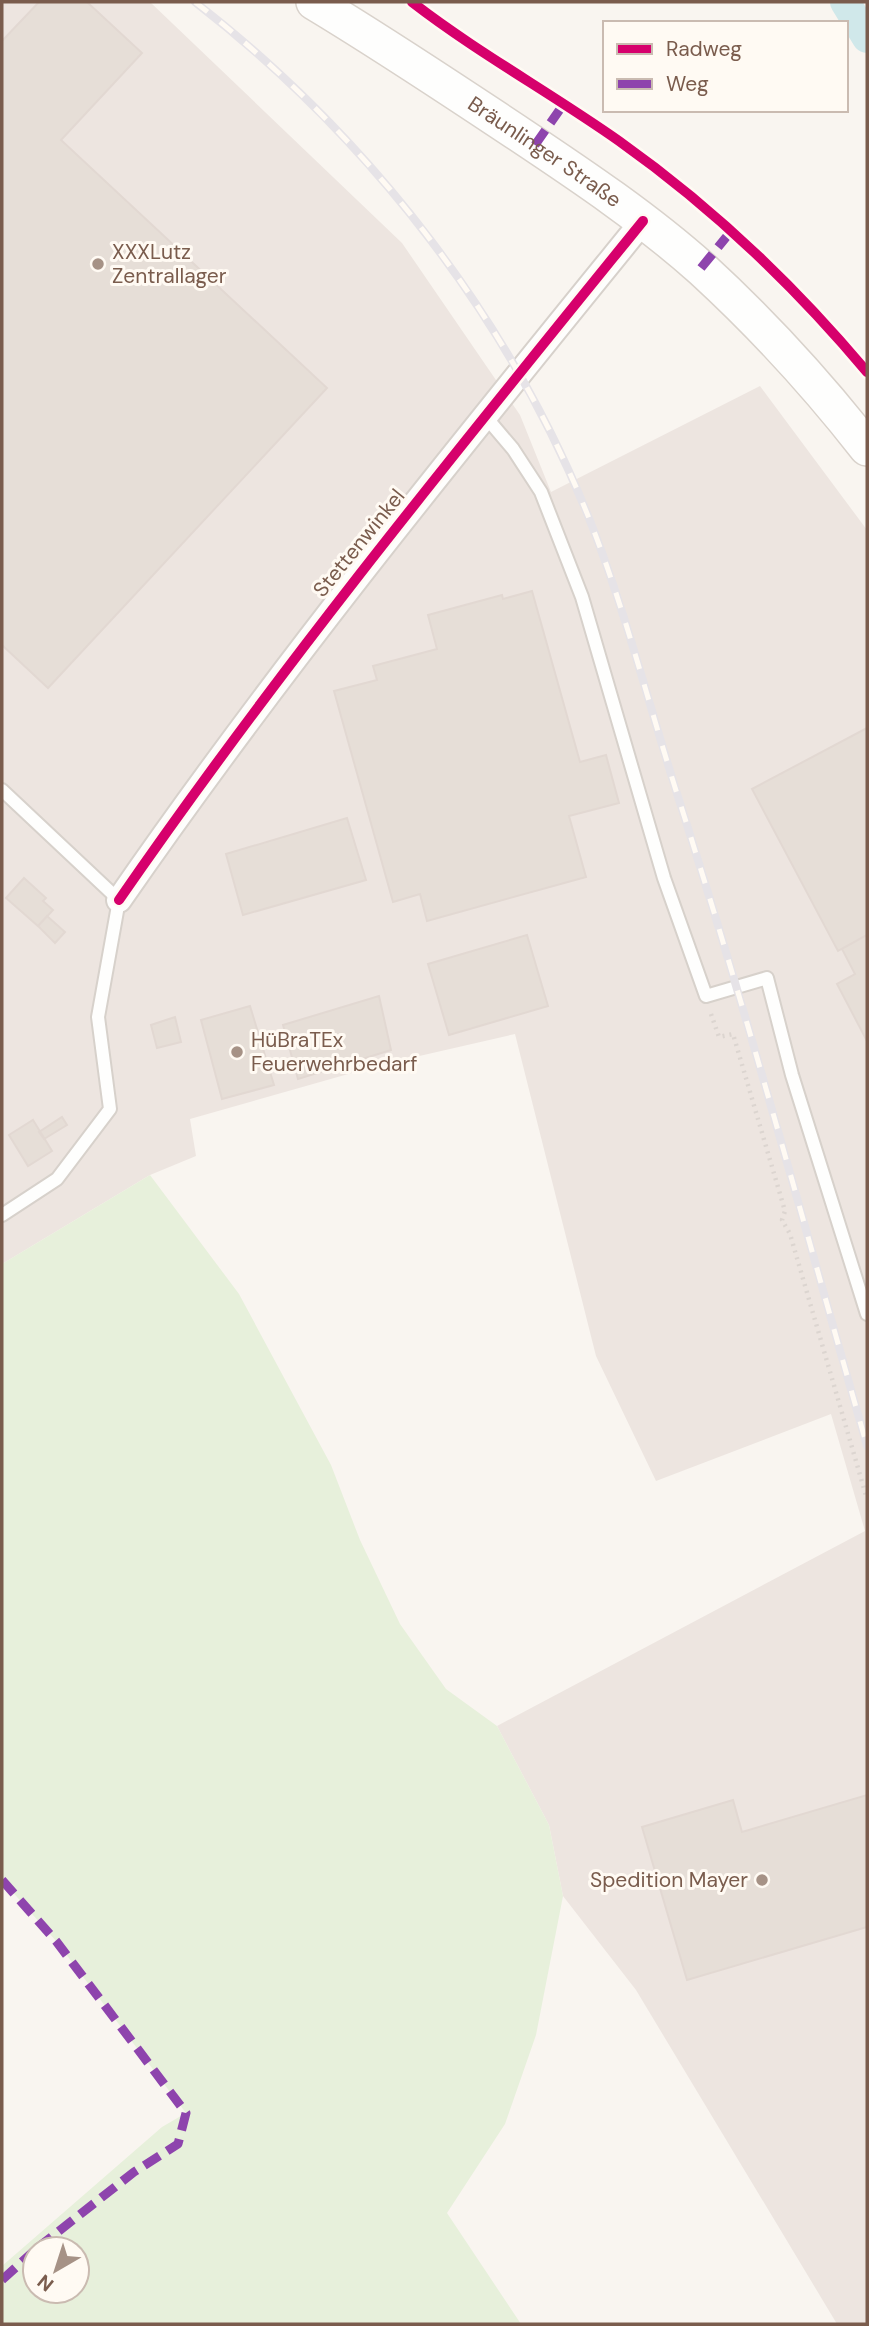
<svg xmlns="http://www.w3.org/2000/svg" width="869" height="2326" font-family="'DM Sans',sans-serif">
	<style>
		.industrial { fill: #ede5e0 }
		.green { fill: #e7f0db; fill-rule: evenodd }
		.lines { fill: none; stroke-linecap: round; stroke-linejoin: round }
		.canal { stroke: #d0e8ea; stroke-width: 30 }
		.building { fill: #e6ded7; stroke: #e2d8d2; stroke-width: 2 }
		.lane-casing { stroke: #d7d1cb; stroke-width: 16 }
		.street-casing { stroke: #d7d1cb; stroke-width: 28 }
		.secondary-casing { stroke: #d9d2cb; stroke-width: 38 }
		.path { stroke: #dcd5d0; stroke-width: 4.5; stroke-dasharray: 2 5; stroke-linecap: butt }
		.lane { stroke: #fefefd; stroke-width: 12 }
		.street { stroke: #fefefd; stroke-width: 24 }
		.secondary { stroke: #fefefd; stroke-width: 35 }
		.rail-casing { stroke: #e6e3e7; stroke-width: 8 }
		.rail { stroke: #fffaf3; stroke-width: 5; stroke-dasharray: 16; stroke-linecap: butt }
		.quiet { stroke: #8e44ad; stroke-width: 9; stroke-dasharray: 18 9; stroke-linecap: butt }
		.cycleway-casing { stroke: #fffaf3; stroke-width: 15 }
		.cycleway { stroke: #d6006c; stroke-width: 10 }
		.poi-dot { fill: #a69286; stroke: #fffaf3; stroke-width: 2.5 }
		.labels { text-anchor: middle; stroke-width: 6; stroke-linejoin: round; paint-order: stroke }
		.street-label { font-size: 21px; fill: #7a5c4d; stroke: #fffaf3 }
		.poi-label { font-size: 21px; fill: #7a5c4d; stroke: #fffaf3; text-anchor: start }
	</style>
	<rect width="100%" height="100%" fill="#f9f5f0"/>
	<path class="industrial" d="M2,2h148l252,241 118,172 31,77 209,-106 107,144v1794h-30l-201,-334 -73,-94 -14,-71 -52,-99 368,-195 -34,-117 -175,67 -60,-125 -81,-322 -135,31 -190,54 6,37 -46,19 -148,89z"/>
	<path class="green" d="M150,1175l89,119 92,171 29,75 40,84 46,65 51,37 52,99 14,71 -27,139 -31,89 -58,89 74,111h-519v-58l160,-139 24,-14 -130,-172 -54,-61v-616zM77,2249v42h-42v-42z"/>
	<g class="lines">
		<path class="canal" d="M845,2l22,36"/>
	</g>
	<path class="building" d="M39,2h48l55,51 -81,87 266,248 -279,300 -46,-43v-604z
		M532,591l48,171 26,-7 13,48 -50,13 17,61 -159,44 -7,-27 -27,8 -59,-211 43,-11 -4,-14 64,-17 -9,-34 74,-20 1,4z
		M867,728v207l-29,16 -86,-162z
		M347,818l19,62 -123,35 -17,-61z
		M24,878l22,20 -3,3 10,9 -15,16 -32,-28z
		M47,916l18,16 -10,11 -17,-17z
		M527,935l21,71 -99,29 -21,-71z
		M867,935v106l-30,-57 18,-10 -13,-25z
		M379,996l12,54 -93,29 -15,-54z
		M250,1006l24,79 -52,14 -21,-79z
		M175,1017l6,25 -24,6 -6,-23z
		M62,1117l5,8 -23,14 -5,-7z
		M33,1120l19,31 -24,15 -19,-31z
		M867,1795v132l-180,53 -45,-153 91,-27 9,32z"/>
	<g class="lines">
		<g class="lane-casing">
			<path id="lane" d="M485,416l28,33 28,43 41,105 82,281 42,118 61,-18 25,97 75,239
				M2,790l117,110 -21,117 12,92 -53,70 -55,36"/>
		</g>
		<g class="street-casing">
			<path id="street" d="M119,900c163,-236 344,-457 524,-679"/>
		</g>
		<g class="secondary-casing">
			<g id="secondary">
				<path id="s1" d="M314,2c70,42 137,87 205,132 63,42 127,85 183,135 61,56 115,115 165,179"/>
			</g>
		</g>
		<path class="path" d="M711,1014l8,23 14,-3 52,177 -3,9 8,14 77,265"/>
		<use href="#lane" class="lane"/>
		<use href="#street" class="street"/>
		<use href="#secondary" class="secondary"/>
		<g class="rail-casing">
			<path id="rail" d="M195,2c175,136 319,321 399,529 34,89 57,182 86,272 68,213 126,429 187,643"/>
		</g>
		<use href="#rail" class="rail"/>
		<path class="quiet" d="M535,145l28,-40
			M701,268l31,-38
			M2,1880l54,61 130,172 -8,31 -44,28 -98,77
			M2,2280l33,-30"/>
		<g class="cycleway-casing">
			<path id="cycleway" d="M412,2c66,51 139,91 207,139 93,66 175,144 248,231
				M119,900c163,-236 344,-457 524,-679"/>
		</g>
		<use href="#cycleway" class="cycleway"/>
	</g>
	<g class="poi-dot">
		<circle cx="98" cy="264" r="7"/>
		<circle cx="237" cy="1052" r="7"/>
		<circle cx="762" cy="1880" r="7"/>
	</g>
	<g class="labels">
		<g class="street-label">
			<text dy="7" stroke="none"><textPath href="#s1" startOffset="275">Bräunlinger Straße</textPath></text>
			<text transform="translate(359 543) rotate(-51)" y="7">Stettenwinkel</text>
		</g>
		<g class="poi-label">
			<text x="112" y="259">XXXLutz<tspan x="112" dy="24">Zentrallager</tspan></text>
			<text x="251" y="1047">HüBraTEx<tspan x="251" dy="24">Feuerwehrbedarf</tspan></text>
			<text x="748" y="1887" text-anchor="end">Spedition Mayer</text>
		</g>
	</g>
	<rect width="869" height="2326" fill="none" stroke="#7a5c4d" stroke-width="7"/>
	<rect x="603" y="21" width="245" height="91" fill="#fffaf3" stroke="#cabbb1" stroke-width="2"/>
	<rect x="617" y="44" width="35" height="10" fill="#d6006c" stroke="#cabbb1" stroke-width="2"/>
	<text x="666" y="56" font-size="21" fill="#7a5c4d">Radweg</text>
	<rect x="617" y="79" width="35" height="10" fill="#8e44ad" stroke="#cabbb1" stroke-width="2"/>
	<text x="666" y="91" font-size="21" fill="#7a5c4d">Weg</text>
	<g transform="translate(56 2270) rotate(219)"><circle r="33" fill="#fffaf3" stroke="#cabbb1" stroke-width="2"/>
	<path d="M0-5L12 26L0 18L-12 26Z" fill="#a69286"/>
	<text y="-10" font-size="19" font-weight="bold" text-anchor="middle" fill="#7a5c4d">N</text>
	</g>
</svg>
